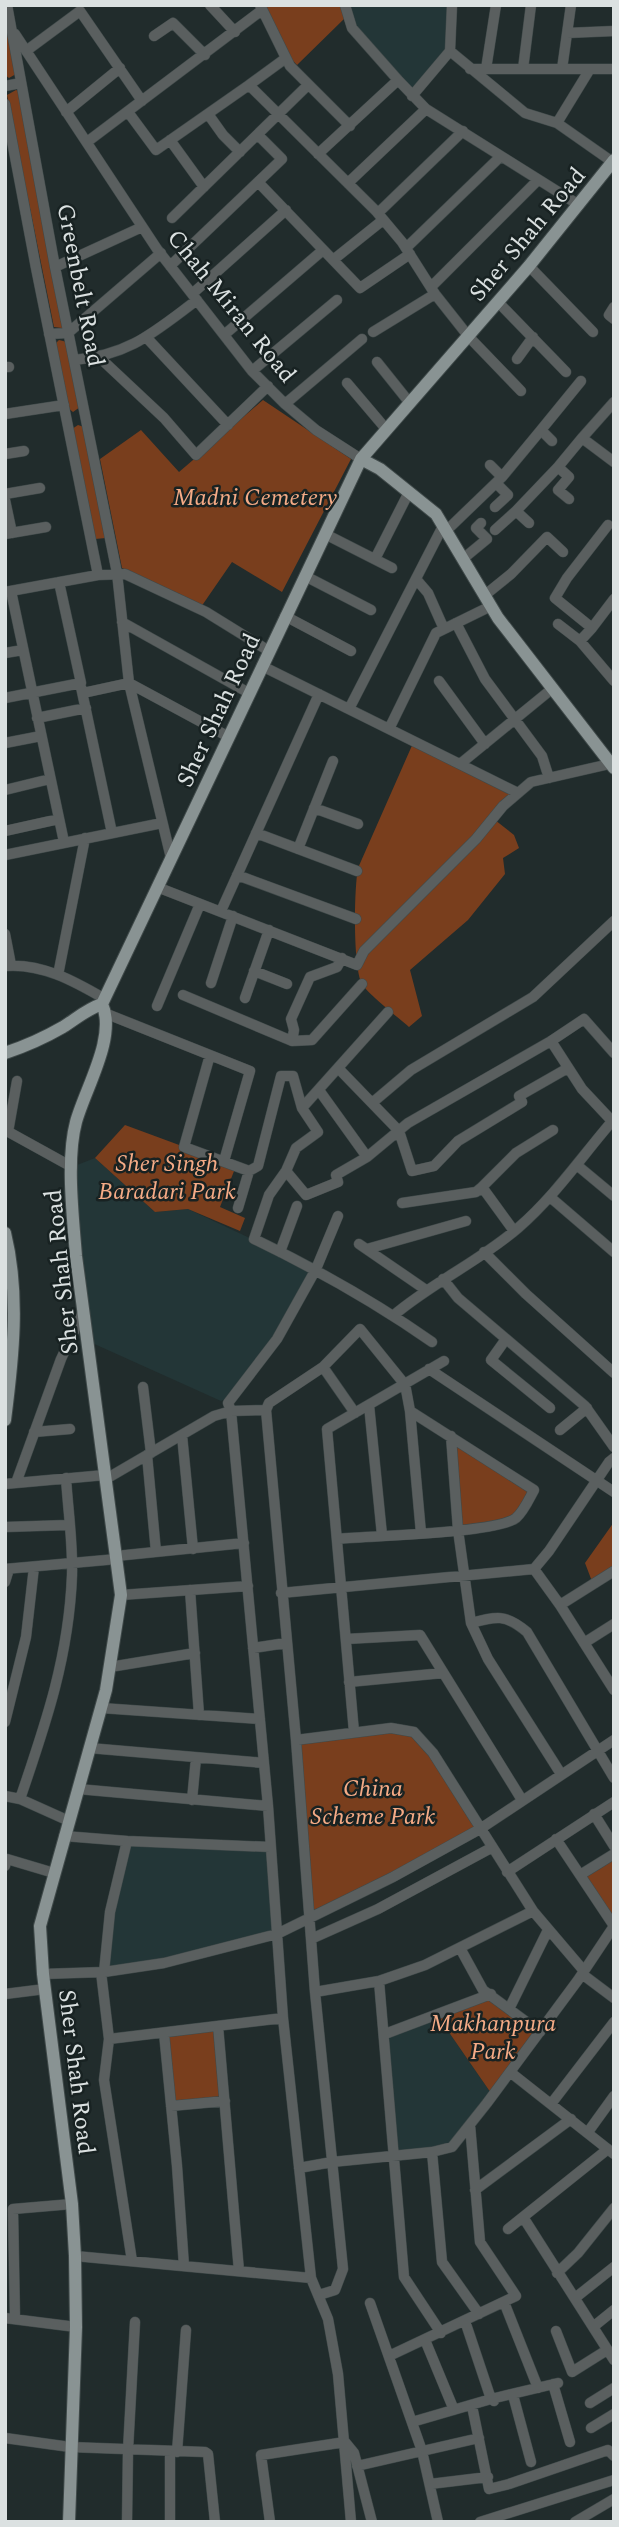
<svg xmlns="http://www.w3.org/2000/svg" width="619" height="2527" font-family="Spectral,serif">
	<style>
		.built { fill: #233637 }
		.green { fill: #793e1d }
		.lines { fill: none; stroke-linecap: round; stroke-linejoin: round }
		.minor-casing { stroke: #3f4949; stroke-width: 11 }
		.major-casing { stroke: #3f4949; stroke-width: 14 }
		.minor { stroke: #5a5f5f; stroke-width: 10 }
		.major { stroke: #899393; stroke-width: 12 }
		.labels { text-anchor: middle; stroke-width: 5; stroke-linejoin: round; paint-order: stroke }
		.street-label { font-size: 24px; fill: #dbe1e1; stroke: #182222 }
		.park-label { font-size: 24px; font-style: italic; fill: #f5ab86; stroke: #182222 }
	</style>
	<rect width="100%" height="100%" fill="#212c2c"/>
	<path class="built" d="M350,5h99l-3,46 -35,41 -55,-67z
		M95,1158l60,54 33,-3 128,60 -39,70 -47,58 -9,4 -131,-59 -18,-175z
		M127,1841l144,6 8,84 -116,29 -61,8z
		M437,2015l56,81 -41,52 -57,5 -11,-119z"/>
	<path class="green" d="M265,5h77l3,13 -48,47 -8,-8z
		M5,13l11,61 -7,4 -4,-3z
		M16,90l5,2 43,234 -2,2 -8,-1 -47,-232z
		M59,340l8,2 13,65 -7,5 -5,-4 -13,-64z
		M263,400l88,59 -69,133 -50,-30 -31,45 -79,-39 -22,-109 41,-29 38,42z
		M78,425l6,2 22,111 -11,1 -23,-110z
		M414,741l104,52 -23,27 19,15 5,13 -16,10 2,16 -37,46 -58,50 12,46 -13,11c-10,-9 -44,-35 -48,-45 -8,-20 -7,-92 -3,-114z
		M125,1125l111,41 -16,41 25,11 -5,13 -52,-22 -33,3 -60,-54z
		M451,1436l81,52 -15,29 -59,13z
		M614,1522v49l-21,13 -8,-21z
		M391,1728l23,4 67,95 -170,86 -15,-173z
		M614,1854v72l-34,-51z
		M491,1994l49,38 -47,64 -56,-81z
		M218,2026l7,75 -54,5 -7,-73z"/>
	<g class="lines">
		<g class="minor-casing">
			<path id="minor" d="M7,5l48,262 62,306 12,110 42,175
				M210,5l25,27
				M260,5l26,53 -37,27 127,126 26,31 33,52 34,43 52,54
				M345,5l7,23 46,52 28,29 153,96
				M567,33l47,-2
				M15,34l142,215 95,122 33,33 31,26 45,29
				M154,36l19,-13 32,32
				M26,51l54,-40 62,90
				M450,51l75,62 32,10 57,40
				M286,58l4,8 60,60
				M470,69h144
				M486,69l10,-64
				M523,69l8,-64
				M562,69l9,-64
				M5,86l16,-3
				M412,96l38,-45 2,-46
				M5,104l31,164 62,307
				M66,112l54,-44
				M128,112l28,38 93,-65
				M208,114l15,21 17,17
				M557,123l33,-54
				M170,140l34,47
				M87,142l175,-132
				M318,154l80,-74
				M258,182l102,106 50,-34
				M348,183l78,-74
				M378,213l85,-82
				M172,218l136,-133
				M406,248l94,-91
				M333,260l50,-40
				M170,266l112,-107 -24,-24
				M529,266l64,66
				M55,267l87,-40
				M431,287l107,-107
				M192,294l94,-84
				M498,302l68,70
				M614,307l-5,8 5,4
				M373,332l62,-38
				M49,334l19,-1 93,-80
				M224,335l99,-85
				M146,337l82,88
				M99,357l65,61 32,37 72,-69
				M517,359l16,-22
				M74,360c56,-5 80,-28 123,-60
				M377,362l32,40
				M5,367h4
				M252,371l85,-71
				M347,383l39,46
				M614,402l-32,36 32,24
				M285,404l77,-65
				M5,414l59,-9
				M541,430l40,-49
				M5,454l19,-3
				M502,477l39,-47 11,11
				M5,494l35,-6
				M569,499l-11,-9 11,-13 -11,-10 24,-29
				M5,500l7,33
				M495,507l13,-12 -12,-12
				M529,523l-13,-12 42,-44
				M608,525l-41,53 -12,20 37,30 22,-29
				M495,530l21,-19
				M446,531l56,-54 -12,-12
				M5,534l41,-7
				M325,534l67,34
				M464,558l23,-19 -11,-11 5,-5
				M375,559l34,-67
				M305,576l66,34
				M416,579l12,14 16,36
				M11,591l53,251
				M5,592l93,-17 27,-1 81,38 63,39
				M485,595l26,-21 36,-37 16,15
				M285,616l66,35
				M122,622l127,71
				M456,623l29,56 57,77 7,22
				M558,624l22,17
				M592,628l-12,13 34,40
				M5,653l18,-3
				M262,666l256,127
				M439,681l46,63
				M81,687l31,146
				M83,693l46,-10 100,54
				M5,698l76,-15 -22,-101
				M349,709l94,-183
				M37,718l49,-10
				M389,729l47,-96 55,-27
				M5,743l36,-7
				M460,764l93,-76
				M5,790l45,-11
				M314,808l44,16
				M5,831l54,-12
				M256,833l101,38
				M298,849l35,-88
				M5,855l157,-32
				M237,875l119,44
				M157,887l200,78 7,-14 112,-112 27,-33 28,-24 83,-19
				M221,911l98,-217
				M5,934l6,31
				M5,966c37,-3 69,15 100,33
				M254,971l33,13
				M58,975l27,-137
				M211,983l22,-67
				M183,995l109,46 2,-11 -3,-11 19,-42 27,-10 5,-9
				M245,998l24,-68
				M157,1006l43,-102
				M107,1014l143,57 -26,90
				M292,1041l20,-1 50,-56
				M210,1055l-26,92 65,24 -11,37
				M338,1068l61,63 13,40 22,-5 24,-25 64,-39 -3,-6 49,-28
				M372,1103l39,-33 122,-73 81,-76
				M302,1108l86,-96
				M612,1121l-30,-32 -31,-48 33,-22 30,34
				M5,1130l67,37
				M8,1132l9,-51
				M367,1157l41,-34 143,-82
				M578,1166l36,30
				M249,1171l9,-5 23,-90h12l9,32 16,24 -22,16 -10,23 -17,24 -15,44c62,30 121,63 178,103
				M286,1171l20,24 32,-13 -2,-7 31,-18 -46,-64
				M482,1187l34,-34 37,-23
				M550,1197l64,55
				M402,1203l74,-11 6,-5 32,44
				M359,1244l67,46
				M367,1249l99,-28
				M280,1252l17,-46
				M484,1252l42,42 88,79
				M443,1279l15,19 127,108 29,41
				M394,1315c39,-33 86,-54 124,-87 37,-32 64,-72 96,-109
				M506,1339l-15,21 59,48
				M429,1369l185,123
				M405,1384l5,27 11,122
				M143,1387l8,66
				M369,1405l13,130
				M266,1410l3,-7 54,-36
				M355,1413l-32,-46 37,-38 42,52
				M560,1430l27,-22
				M34,1432l36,-3
				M182,1435l11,114
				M451,1436l7,94 13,93 17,36 73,115
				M147,1455l9,97
				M614,1458l-5,4 -60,89 -15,18 26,36 54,85
				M106,1479l108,-63 17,-5 -3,-8 49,-64 39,-70 22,-53
				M16,1483l89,-8
				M5,1484l11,-1 45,-124 22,-47
				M5,1527l63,-2
				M337,1539c31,-3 161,-6 179,-21 8,-7 13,-19 18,-28l-124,-79
				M116,1556l128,-13
				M5,1569l112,-10
				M5,1582l4,-13
				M190,1590l9,125
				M281,1593l253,-24
				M121,1595l127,-9
				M560,1605l54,-34
				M471,1623c25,-7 35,-9 56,9l87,146
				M346,1639l74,-4 102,165
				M584,1643l30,-19
				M253,1648l33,-5
				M110,1667l85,-14
				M349,1682l94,-9
				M101,1708l159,11
				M5,1722l21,-85 8,-70
				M354,1732l-27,-303 117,-68
				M296,1740l95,-12 23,4 19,21 100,158 51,60
				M89,1748l175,15
				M78,1789l190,17
				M5,1796l15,3 49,22
				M20,1799c26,-76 49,-143 52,-224 1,-32 -4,-65 -6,-97
				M192,1800l4,-42
				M594,1814l20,32
				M64,1836l63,5
				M556,1839l58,87
				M5,1866l2,-7 47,14
				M507,1872l107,-70
				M580,1875l34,-21
				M311,1939l67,-30 113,-61
				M460,1948l23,42 57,42
				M101,1972l8,67 -5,41 28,181
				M104,1972l6,-60 17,-71 143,6
				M43,1974l61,-2 60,-9 113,-29 116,-57 87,-48 134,-89
				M582,1974l32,24
				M379,1981l25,296 37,56
				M315,1992l64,-11 46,-16 108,-54
				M5,1994l40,-5
				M510,2007l38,-77
				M218,2026l21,245
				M164,2033l13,133 7,100
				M385,2034l106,-40
				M109,2039l174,-21
				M510,2072l104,82
				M551,2104l63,-82
				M171,2106l54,-5
				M588,2132l26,-36
				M432,2152l10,110 37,52
				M299,2168l33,-6 100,-10 20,-5 35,-44 91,-123 36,-54
				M475,2190l96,-71
				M523,2217l91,143
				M508,2229l100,-80
				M75,2256l236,22
				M557,2273l21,-20 36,-45
				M319,2295l16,-5 8,-21 -28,-277 -19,-252 -30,-330 -35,1 37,395 15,212 28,260 17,41 10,55 13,148
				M575,2298l39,-31
				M504,2302l34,86
				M370,2303l52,148 16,71
				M5,2318l71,9
				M15,2319l-2,-110 59,-5
				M465,2321l26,78 3,2
				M593,2327l21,-17
				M556,2331l16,41 35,-22
				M425,2340l29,70
				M389,2356l127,-60 -36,-54 -10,-117
				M553,2384l17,58
				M513,2395l18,67
				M590,2403l24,-15
				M472,2406l17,83 20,-5 99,-34 6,6
				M412,2422l79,-23 67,-16
				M591,2428l23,-14
				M5,2438l65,9 135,5 3,2 7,68
				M177,2452l9,-122
				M357,2466l122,-28
				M430,2484l58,-7
				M127,2522l1,-72 7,-128
				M170,2522v-71
				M270,2522l-9,-67 84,-13 9,11 18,69
				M480,2522l134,-42
				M575,2522l39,-23"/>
		</g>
		<g class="major-casing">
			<path id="major" d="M361,459l19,10 56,45 62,104 116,150
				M102,1004l259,-545 168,-193 85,-106
				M5,1053c21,-7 39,-15 58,-26 13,-8 24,-18 39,-23
				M5,1233c15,61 8,125 0,187
				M69,2522l7,-195 -1,-71 -3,-52 -29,-230 -3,-48 66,-236 15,-95 -45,-339c-3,-39 -10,-97 0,-134 9,-33 41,-85 26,-118"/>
		</g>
		<use href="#minor" class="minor"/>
		<use href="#major" class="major"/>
	</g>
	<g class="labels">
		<g class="street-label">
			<text transform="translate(527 234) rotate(-50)" y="8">Sher Shah Road</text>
			<text transform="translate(81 285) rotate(79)" y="8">Greenbelt Road</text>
			<text transform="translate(232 306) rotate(51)" y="8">Chah Miran Road</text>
			<text transform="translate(218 710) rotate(-65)" y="8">Sher Shah Road</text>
			<text transform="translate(61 1272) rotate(-96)" y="8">Sher Shah Road</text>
			<text transform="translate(77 2072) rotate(83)" y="8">Sher Shah Road</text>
		</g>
		<g class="park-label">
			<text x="255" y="505">Madni Cemetery</text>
			<text x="167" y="1171">Sher Singh<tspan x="167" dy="28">Baradari Park</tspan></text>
			<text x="373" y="1796">China<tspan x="373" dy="28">Scheme Park</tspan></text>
			<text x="493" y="2031">Makhanpura<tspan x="493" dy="28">Park</tspan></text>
		</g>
	</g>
	<rect width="619" height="2527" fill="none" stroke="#dbe1e1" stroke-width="14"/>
</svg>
